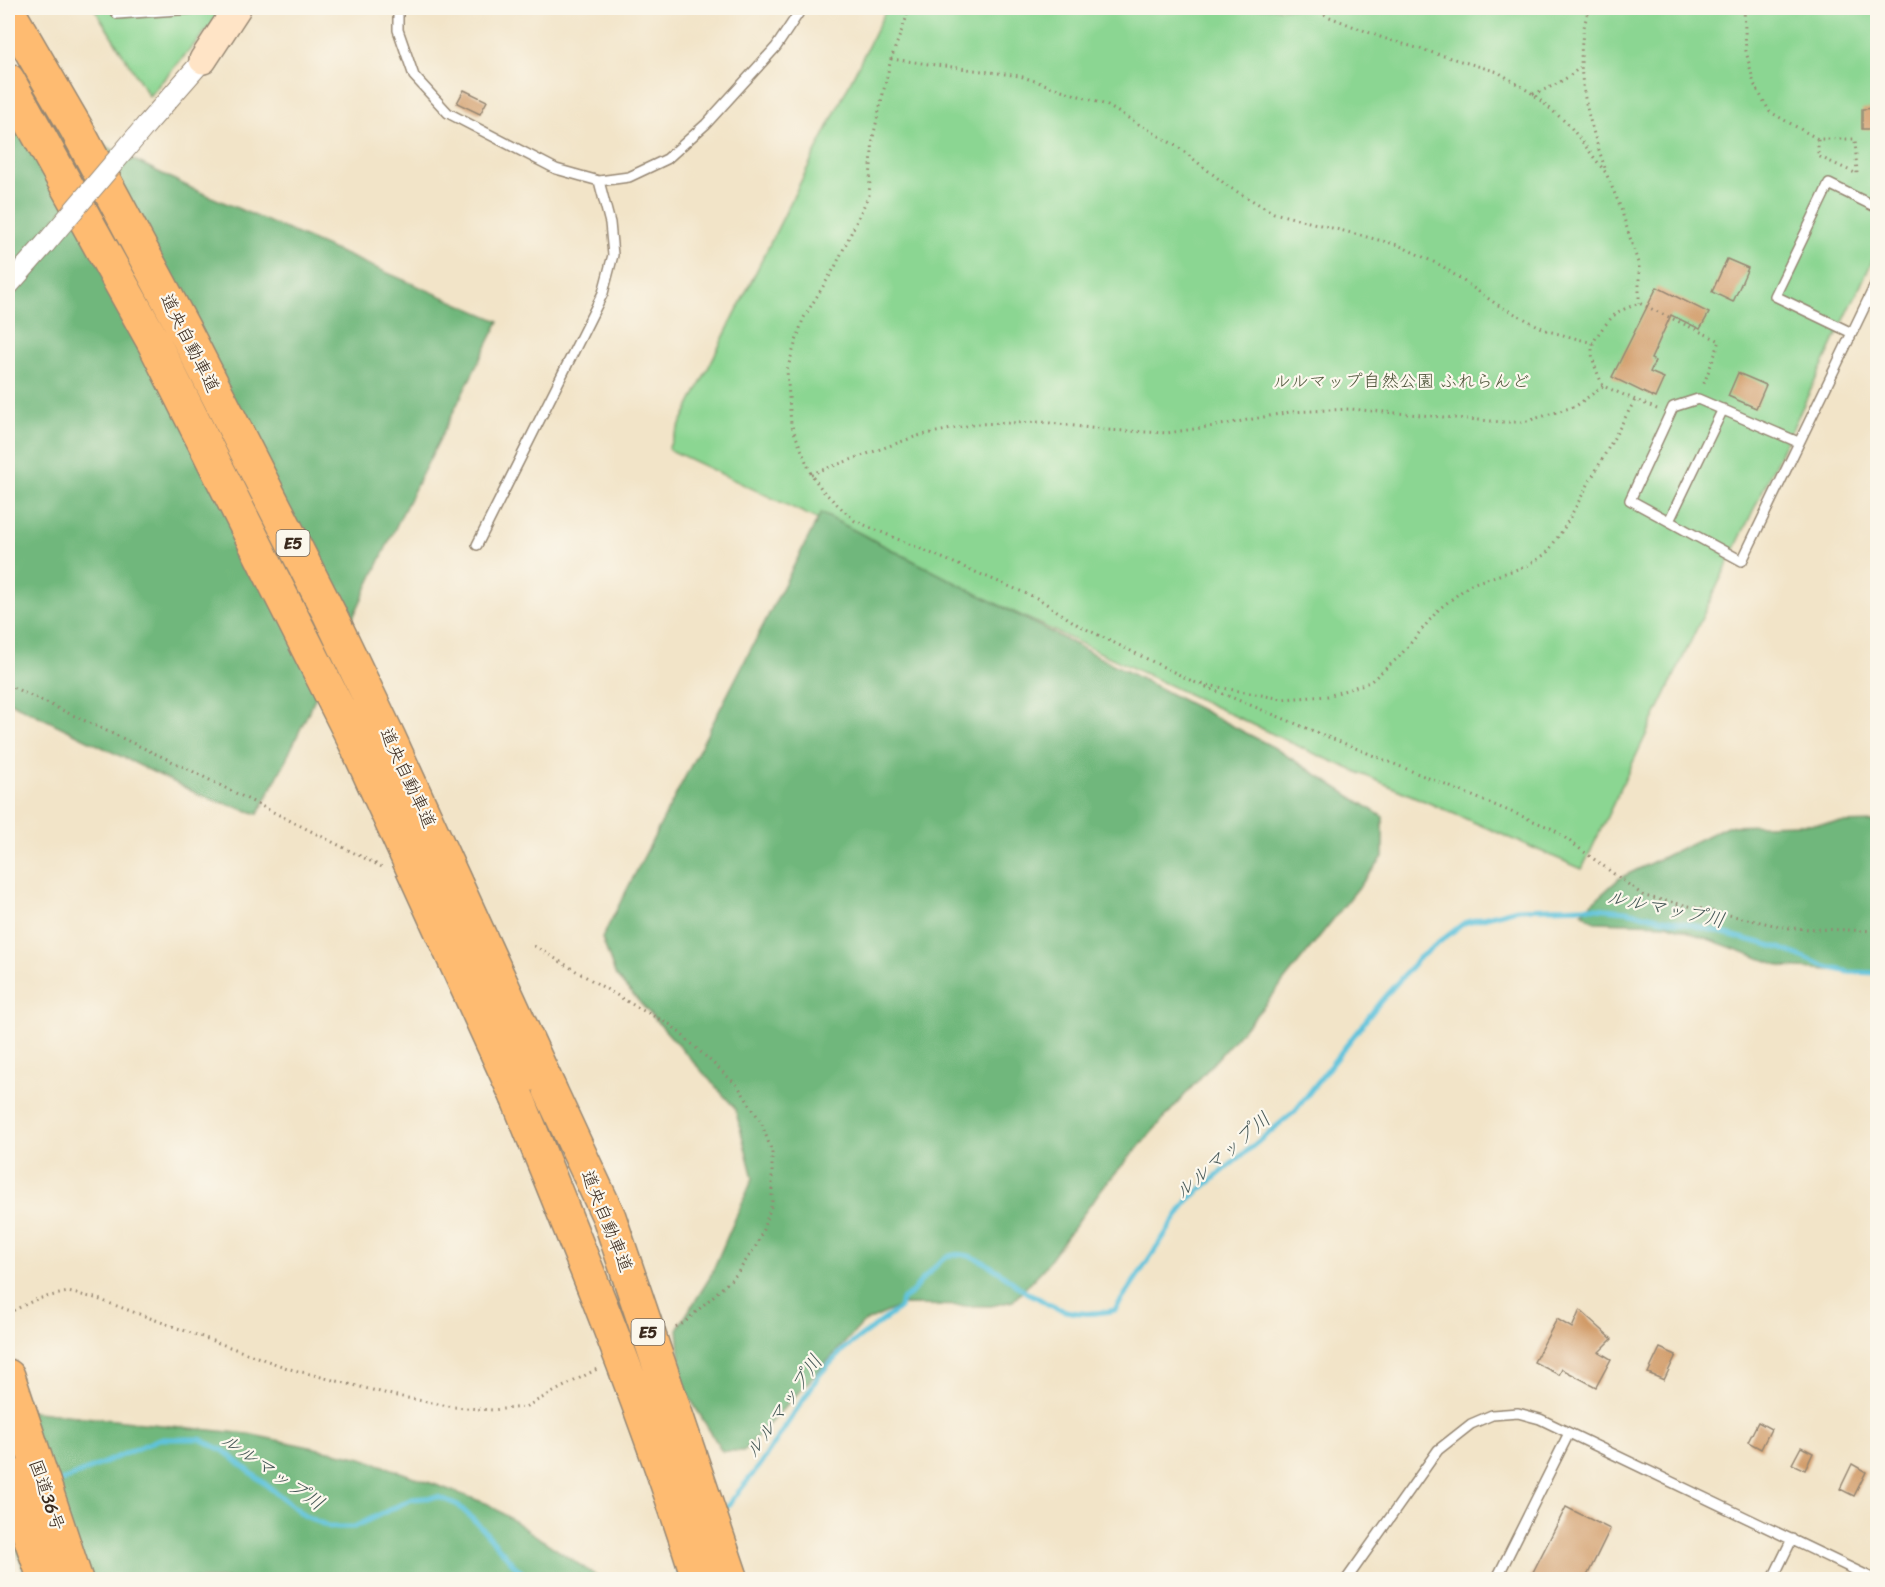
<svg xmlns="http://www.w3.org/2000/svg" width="1885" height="1587" font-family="Sriracha,'Klee One',sans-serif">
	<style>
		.green { fill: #8bd692; stroke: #638058; stroke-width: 1.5 }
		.forest { fill: #70b77c; stroke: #56704d; stroke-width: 1.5 }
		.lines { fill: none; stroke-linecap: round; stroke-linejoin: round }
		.stream { stroke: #5ec3dc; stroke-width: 5 }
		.building { fill: #d09965 }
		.lane-casing { stroke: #968773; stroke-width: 12 }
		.street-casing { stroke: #968773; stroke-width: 22 }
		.secondary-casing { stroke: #968773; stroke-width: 30 }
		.highway-casing { stroke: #968773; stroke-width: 36 }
		.path { stroke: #968773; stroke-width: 3; stroke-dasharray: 1.5 4.5; stroke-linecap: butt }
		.lane { stroke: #fff; stroke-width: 9 }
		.street { stroke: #fff; stroke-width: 20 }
		.secondary { stroke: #ffe4c6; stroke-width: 27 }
		.highway { stroke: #febb71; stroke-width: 33 }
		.street-bridge-casing { stroke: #968773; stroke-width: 22; stroke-linecap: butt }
		.highway-bridge-casing { stroke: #968773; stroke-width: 36; stroke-linecap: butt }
		.street-bridge { stroke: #fff; stroke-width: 20 }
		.highway-bridge { stroke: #febb71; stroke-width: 33 }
		.labels { text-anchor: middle; stroke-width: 4.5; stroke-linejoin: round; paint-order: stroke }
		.shield { fill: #fbf7ec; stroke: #75685c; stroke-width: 1.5 }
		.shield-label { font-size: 16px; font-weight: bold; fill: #3b2a1e }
		.street-label { font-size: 18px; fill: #3b2a1e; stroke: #fbf7ec }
		.park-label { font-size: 18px; fill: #4f553b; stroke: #fbf7ec }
		.water-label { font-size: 20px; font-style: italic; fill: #465857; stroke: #fbf7ec }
	</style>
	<rect width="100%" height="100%" fill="#fbf7ec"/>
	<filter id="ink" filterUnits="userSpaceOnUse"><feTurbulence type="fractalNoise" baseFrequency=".0167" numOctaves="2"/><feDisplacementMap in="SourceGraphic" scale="12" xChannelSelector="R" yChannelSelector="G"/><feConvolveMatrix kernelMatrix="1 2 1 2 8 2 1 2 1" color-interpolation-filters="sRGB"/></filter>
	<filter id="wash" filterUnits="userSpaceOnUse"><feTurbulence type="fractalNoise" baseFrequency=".008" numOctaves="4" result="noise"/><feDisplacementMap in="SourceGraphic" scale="24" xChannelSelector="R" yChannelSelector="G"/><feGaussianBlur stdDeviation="1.35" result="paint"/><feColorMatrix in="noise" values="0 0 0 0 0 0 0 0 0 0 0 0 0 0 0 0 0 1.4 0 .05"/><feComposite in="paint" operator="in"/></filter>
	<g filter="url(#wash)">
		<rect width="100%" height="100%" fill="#f2e4c8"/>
		<path class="green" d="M94,8h128l-7,13 -66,75z
			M887,8h990v243l-295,618 -269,-116 -645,-304z"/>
		<path class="forest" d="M8,98l185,91 306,132 -99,197 -117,248 -25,48 -56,-18 -194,-95z
			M821,513l452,234 110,70v40l-119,149 -161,181 -60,82 -30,32 -22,5 -88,-1 -40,18 -119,128h-22l-40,-66 -4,-57 31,-49 44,-101 -18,-70 -119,-132 -14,-38z
			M1877,822v151l-93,-6 -117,-43 -72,-2 -13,-10 38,-34 107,-52z
			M8,1409l240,25 114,24 126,46 113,75h-576l-17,-59z"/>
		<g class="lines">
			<path class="stream" d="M55,1484l104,-45h41l24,12 81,65 25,11h24l58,-28 27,-2 19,8 23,22 33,38 16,15
				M721,1514l39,-49 60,-91 24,-25 56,-41 2,-9c9,-2 13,-12 19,-18 8,-7 16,-18 24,-23 26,-15 62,21 82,35 8,2 14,7 21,11 20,11 45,11 67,6l73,-110 107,-89 85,-109 40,-45 44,-34 53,-14 68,-2 41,4 66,14 88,23 47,19 22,5 29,1
				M675,1580l8,-11"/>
		</g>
		<g id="blocks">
			<path class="building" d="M464,90l23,11 -7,13 -23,-11z
				M1878,108v21h-16v-20z
				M1727,259l21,9 -15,34 -21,-10z
				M1657,287l52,26 -9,16 -29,-14 -20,44 4,2 -5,11 14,6 -9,20 -43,-21z
				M1738,373l28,12 -10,23 -28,-12z
				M1580,1310l32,29 -13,13 12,7 -15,28 -34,-18 -3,6 -25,-13 23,-43 15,9z
				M1660,1348l16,7 -12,25 -16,-7z
				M1758,1422l13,7 -10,20 -13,-7z
				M1801,1447l12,6 -8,17 -13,-6z
				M1852,1464l14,8 -12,24 -14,-7z
				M1566,1507l44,22 -25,51h-56z"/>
		</g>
	</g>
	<g filter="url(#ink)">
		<use href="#blocks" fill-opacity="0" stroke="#968773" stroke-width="1.5"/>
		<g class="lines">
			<g class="lane-casing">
				<path id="lane" d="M113,8l4,6 92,-6
					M398,8v22l16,46 34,37 108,56 43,12 30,-4 38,-18 39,-35 70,-77 26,-39
					M1852,333l-77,-37 54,-112 49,24
					M1798,442l-100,-43 -25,8 -43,93 112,61 136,-282
					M1669,521l54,-112
					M477,545l126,-252 10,-38 -3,-32 -11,-42
					M1346,1580l92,-130 33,-26 21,-9 26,-2 22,6 336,161
					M1496,1580l73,-147
					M1772,1580l20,-41"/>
			</g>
			<g class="street-casing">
				<path id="street" d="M146,125l57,-65
					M8,286l38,-43"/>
			</g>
			<g class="secondary-casing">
				<path id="secondary" d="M203,60l34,-52"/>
			</g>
			<g class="highway-casing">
				<path id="highway" d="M8,11l68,117 110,205 144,282 59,123 161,352
					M8,80l146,263 201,399 162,355
					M8,1376l68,204
					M8,1473l37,107"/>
			</g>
			<path class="path" d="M910,8l-19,51 -18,78 -4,58 -34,72 -32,52 -16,51 4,54 20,50 12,17 32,30 184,78 39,26 116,57 359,147 91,67 143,32 91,3
				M1314,8l13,8 56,22 115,34 35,22 36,31 37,48 14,33 19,60v37
				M1589,8c-18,56 -2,107 16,160
				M1744,8l2,43 8,33 16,28 48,27h37l2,35 -39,-18v-17
				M891,59l129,17 86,29 72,42 51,40 45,26 124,32 44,21 54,38 52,27 45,12
				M1533,94c19,-7 32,-13 47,-27
				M1657,409l-54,-23c-5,-12 -14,-29 -10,-42 2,-8 20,-30 27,-33 6,-3 13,-5 19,-8l81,38 -17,45
				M811,474l106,-38 59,-12 66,-2 65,8 60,3 54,-8 69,-13 60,-3 152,13h22l52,-16 27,-20
				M1202,684l80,15 46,-3 42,-14 29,-25 40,-48 32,-25 56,-18 20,-13 17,-25 71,-128
				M8,685l176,82 200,101
				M534,946l106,63 31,16 67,61 23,36 11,30v52l-14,39 -22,32 -52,48 -11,5
				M8,1313l29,-14 31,-7 27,6 195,71 102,26 61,12 39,3 33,-3 74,-39"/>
			<use href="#lane" class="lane"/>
			<use href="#street" class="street"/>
			<use href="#secondary" class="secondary"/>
			<use href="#highway" class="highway"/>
			<g class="street-bridge-casing">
				<path id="street-bridge" d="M46,243l100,-118"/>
			</g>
			<g class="highway-bridge-casing">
				<path id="highway-bridge" d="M550,1090l59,127 123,363
					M517,1097c65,159 130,318 182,483"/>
			</g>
			<use href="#street-bridge" class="street-bridge"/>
			<use href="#highway-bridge" class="highway-bridge"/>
		</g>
	</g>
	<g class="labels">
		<g class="shield">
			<rect x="276.5" y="530" width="33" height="26" rx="4.5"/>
			<rect x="631.5" y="1319" width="33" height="26" rx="4.5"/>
		</g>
		<g class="shield-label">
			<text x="293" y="549">E5</text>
			<text x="648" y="1338">E5</text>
		</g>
		<g class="street-label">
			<text transform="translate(190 343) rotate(63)" y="6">道央自動車道</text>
			<text transform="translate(408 778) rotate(65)" y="6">道央自動車道</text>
			<text transform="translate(607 1221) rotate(68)" y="6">道央自動車道</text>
			<text transform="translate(47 1495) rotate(71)" y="6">国道36号</text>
		</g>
		<g class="park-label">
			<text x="1401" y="387">ルルマップ自然公園 ふれらんど</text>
		</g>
		<g class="water-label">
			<text transform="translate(1666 908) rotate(12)" y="7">ルルマップ川</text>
			<text transform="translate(1222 1155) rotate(-41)" y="7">ルルマップ川</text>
			<text transform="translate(783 1406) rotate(-55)" y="7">ルルマップ川</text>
			<text transform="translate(273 1471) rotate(35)" y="7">ルルマップ川</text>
		</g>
	</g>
	<rect width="1885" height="1587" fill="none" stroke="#fbf7ec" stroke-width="30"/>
</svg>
